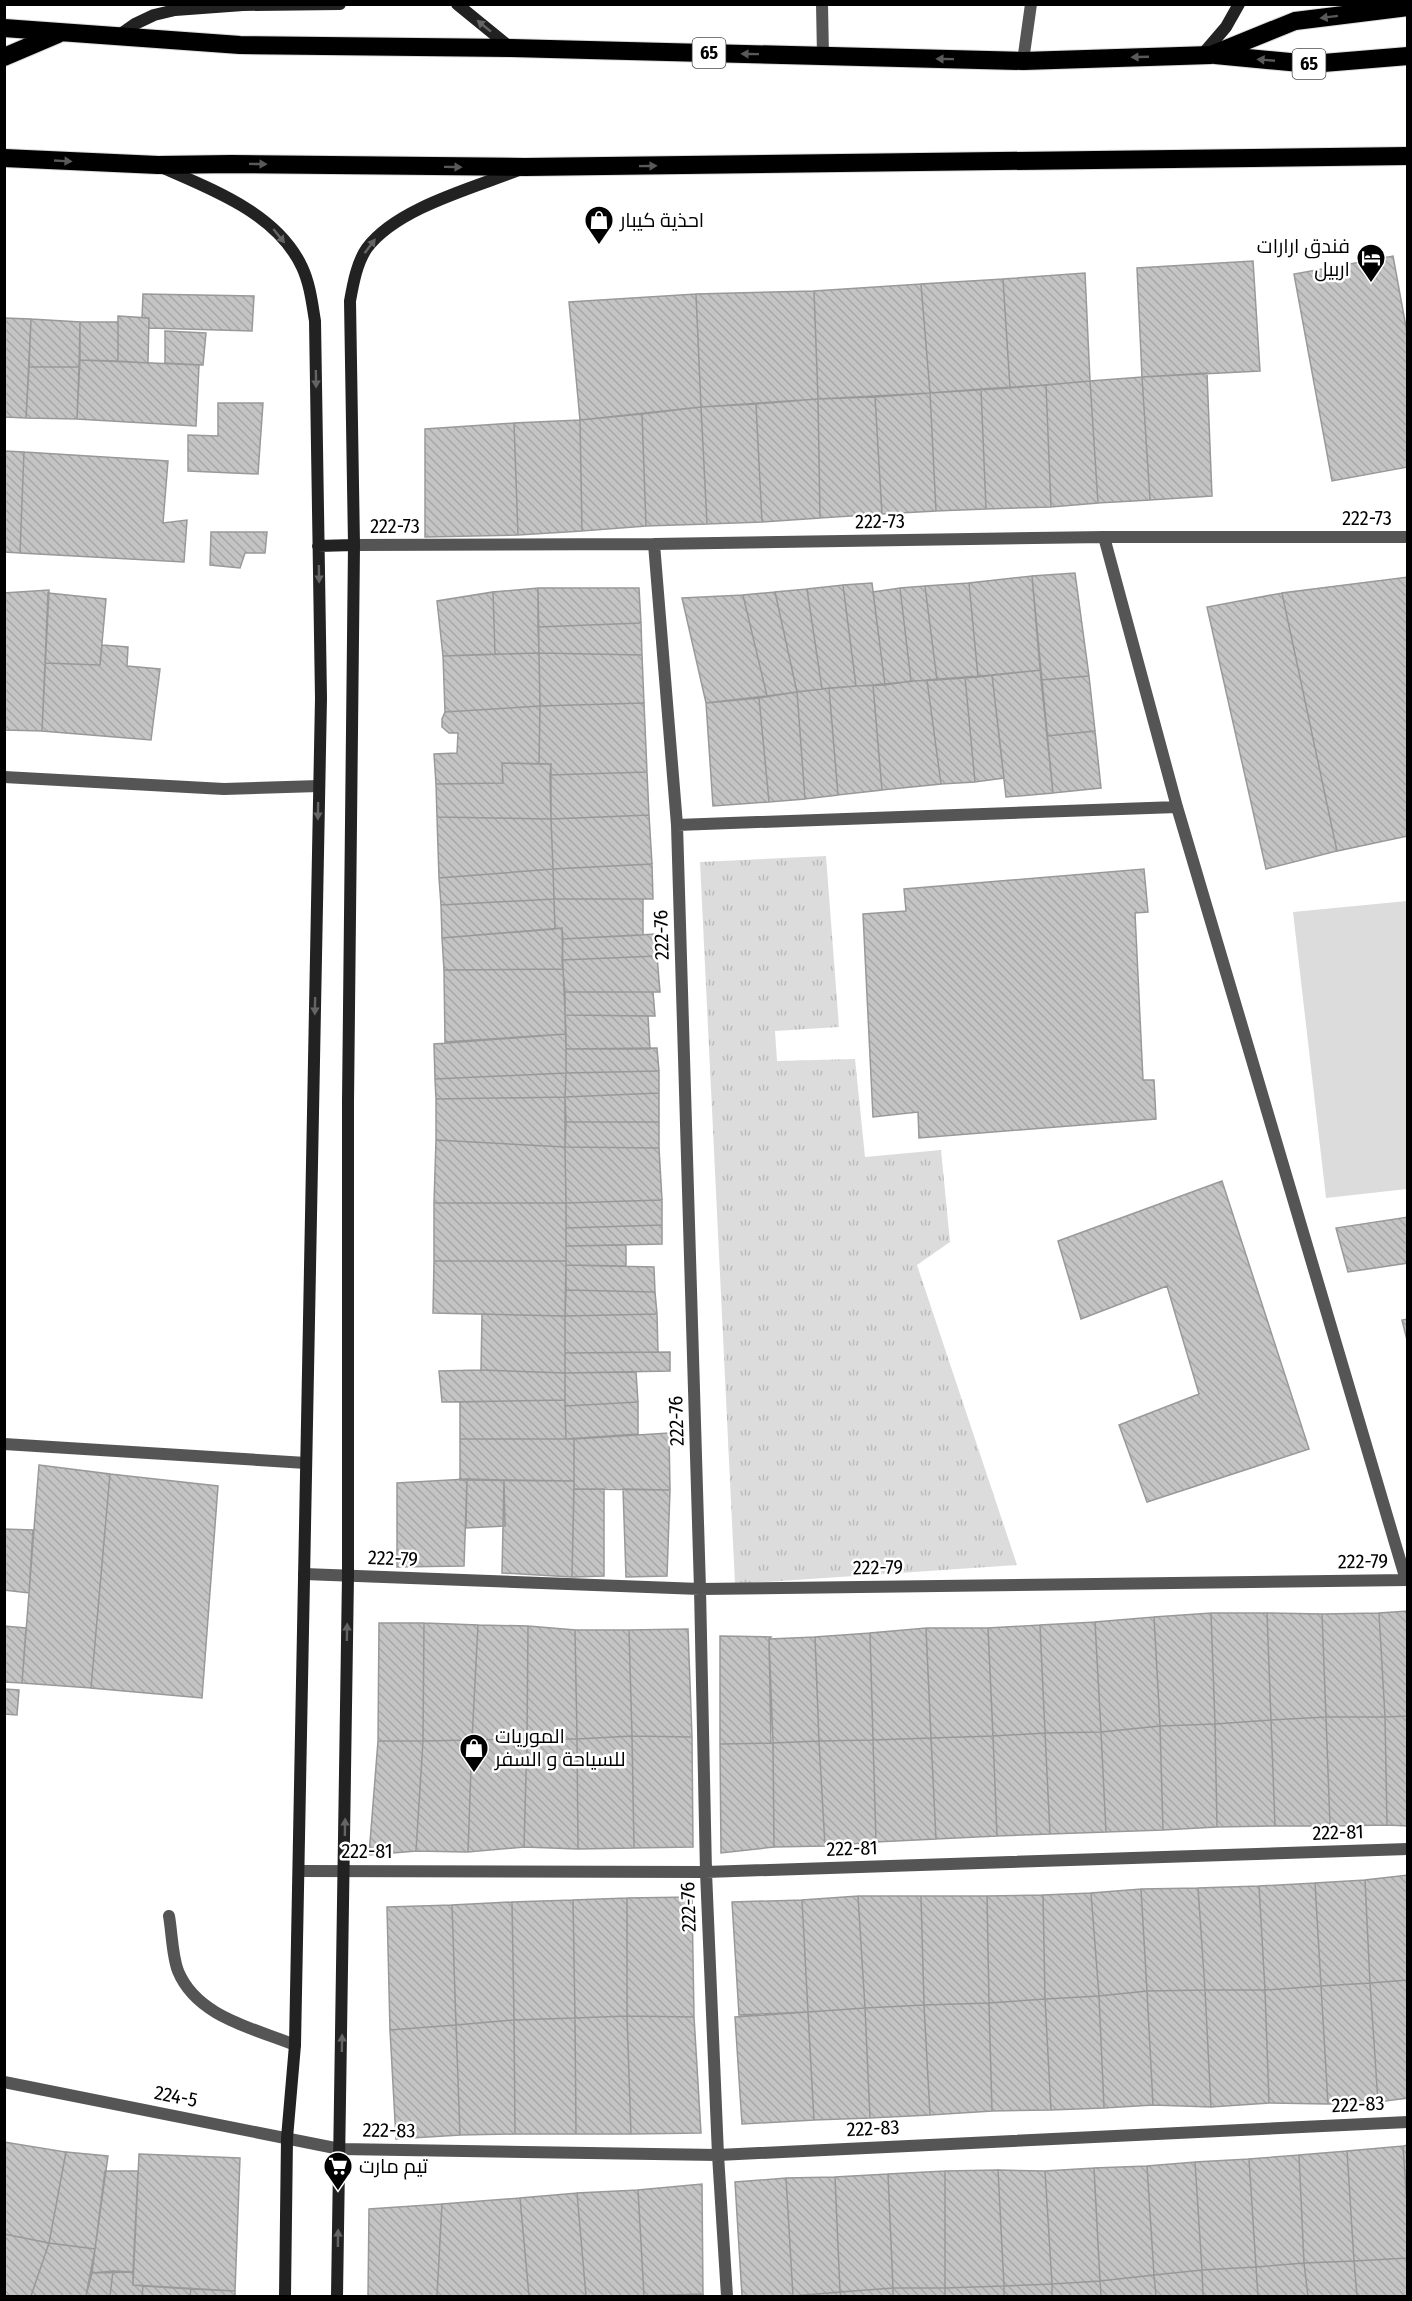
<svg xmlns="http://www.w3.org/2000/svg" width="1412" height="2301" font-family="'Fira Sans Condensed',Cairo,sans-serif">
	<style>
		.grass { fill: url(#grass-tufts) }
		.green { fill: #dcdcdc }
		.building { fill: url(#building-back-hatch); stroke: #999; stroke-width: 1.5 }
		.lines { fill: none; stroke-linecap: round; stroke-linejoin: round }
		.highway-casing { stroke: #dbdbdb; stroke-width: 20 }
		.lane { stroke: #555; stroke-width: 12 }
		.street { stroke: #555; stroke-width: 12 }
		.secondary { stroke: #222; stroke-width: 12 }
		.highway { stroke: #000; stroke-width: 18 }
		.oneway { fill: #595959 }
		.oneway2 { fill: #646464 }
		.labels { text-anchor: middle; stroke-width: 5; stroke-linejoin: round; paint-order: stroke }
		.shield { fill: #fff; stroke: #4c4c4c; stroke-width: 1.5 }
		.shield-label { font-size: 18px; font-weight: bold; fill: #000 }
		.poi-label { font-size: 20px; fill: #000; stroke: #fff; text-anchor: start }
		.street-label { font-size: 20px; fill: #000; stroke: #fff }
	</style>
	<defs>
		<pattern id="grass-tufts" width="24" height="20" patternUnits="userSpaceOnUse" patternTransform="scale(1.5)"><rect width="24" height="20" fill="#dcdcdc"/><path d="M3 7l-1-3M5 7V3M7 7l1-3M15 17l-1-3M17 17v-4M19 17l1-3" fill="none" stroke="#bbb"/></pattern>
		<pattern id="building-back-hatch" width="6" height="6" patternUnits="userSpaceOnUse" patternTransform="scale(1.5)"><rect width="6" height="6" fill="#c4c4c4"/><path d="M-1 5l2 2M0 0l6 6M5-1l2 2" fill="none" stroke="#a7a7a7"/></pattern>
	</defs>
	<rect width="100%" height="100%" fill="#fff"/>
	<path class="grass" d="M826,856l13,171 -64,4 2,30 78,-2 10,98 76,-7 9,92 -33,23 100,300 -282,19 -35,-722z"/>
	<path class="green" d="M1407,901v288l-81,9 -33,-286z"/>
	<path class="building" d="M1393,256l15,82v129l-76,14 -38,-207z
		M1253,261l7,110 -118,6 -5,-109z
		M1085,273l5,108 -80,7 -7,-109z
		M1003,279l7,109 -80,5 -9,-109z
		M921,284l9,109 -112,6 -4,-108z
		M814,291l4,108 -117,8 -5,-113z
		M143,294l111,2 -2,35 -103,-3v-10h-7z
		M696,294l5,113 -121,13 -11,-118z
		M118,316l31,2 -1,45 -30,-2z
		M4,318l27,1 -5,99 -22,-1z
		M31,319l49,3 -1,45h-50z
		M80,322h38v39l-38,-1z
		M165,331l41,2 -3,32 -38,-2z
		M80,360l119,5 -3,61 -119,-7z
		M29,367h50l-2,52 -51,-1z
		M1207,373l5,123 -62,4 -8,-123z
		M1142,377l8,123 -52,3 -8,-122z
		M1090,381l8,122 -47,4 -5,-122z
		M1046,385l5,122 -65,2 -5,-120z
		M981,389l5,120 -50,2 -6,-118z
		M930,393l6,118 -54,3 -7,-117z
		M875,397l7,117 -62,4 -2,-119z
		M818,399l2,119 -58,4 -6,-118z
		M218,403h45l-5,71 -70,-3v-36l30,1z
		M756,404l6,118 -55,2 -6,-117z
		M701,407l6,117 -61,2 -4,-112z
		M642,414l4,112 -64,5 -2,-111z
		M580,420l2,111 -64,4 -4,-112z
		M514,423l4,112 -93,2v-108z
		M4,451l20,1 -4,101 -16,-1z
		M24,452l144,9 -5,62 24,-3 -3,42 -164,-9z
		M211,532h56l-2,21h-20l-5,15 -30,-3z
		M1075,573l14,103 -48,4 -9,-104z
		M1032,576l9,94 -63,7 -9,-94z
		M1408,577v259l-71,15 -55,-258z
		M872,583l13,102 -29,1 -13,-101z
		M969,583l9,94 -41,3 -12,-94z
		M843,585l13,101 -34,3 -15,-100z
		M925,586l12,94 -26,1 -11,-93z
		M538,588h101l2,35 -103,4z
		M538,588l1,65 -44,1 -2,-62z
		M900,588l11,93 -26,4 -12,-93z
		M807,589l15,100 -25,3 -22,-100z
		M49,590l-7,141 -38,-1v-137z
		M493,592l2,62 -52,2 -6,-55z
		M775,592l22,100 -30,4 -24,-101z
		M48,593l58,6 -6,66 -55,-2z
		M1282,593l55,258 -71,18 -59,-262z
		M743,595l24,101 -61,7 -24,-105z
		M641,623l1,32 -103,-2 -1,-26z
		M102,645l26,2 -1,19 33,3 -9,71 -109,-9 3,-68 55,2z
		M539,653l103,2 2,48 -104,3z
		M539,653l1,53 -95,6 -2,-56z
		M1041,670l12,123 -47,4 -14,-122z
		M992,675l12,103 -29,4 -10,-105z
		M1089,676l6,55 -48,5 -6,-56z
		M965,677l10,105 -34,2 -14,-104z
		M927,680l14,104 -59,6 -9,-105z
		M873,685l9,105 -44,5 -9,-107z
		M829,688l9,107 -33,4 -8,-107z
		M797,692l8,107 -36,3 -10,-104z
		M759,698l10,104 -56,4 -7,-103z
		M644,703l3,69 -97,3 1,-11h-12l1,-58z
		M540,706l-1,58 -37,-1 1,20 -67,1 -2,-30 23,-1 1,-20h-9l-7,-6v-8l3,-7z
		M1095,731l6,57 -48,5 -6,-57z
		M502,763l49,1v55l-114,-2 -1,-33 67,-1z
		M647,772l2,43 -98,4 -1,-44z
		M649,815l3,49 -99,5 -2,-50z
		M437,817l114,2 2,50 -114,9z
		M652,864l1,35h-99l-1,-30z
		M553,869l1,30 -113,6 -2,-27z
		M1144,869l4,43 -13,1 8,167h11l2,39 -237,19 -1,-26 -45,5 -10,-203 43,-3 -2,-22z
		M554,899l1,30 -113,9 -1,-33z
		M554,899h89v36l-80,4 -1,-11 -7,1z
		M562,928l1,41 -119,1 -2,-32z
		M656,934l1,22 -95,4 1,-21z
		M657,956l3,36h-95l-3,-32z
		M563,969l3,65 -121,8 -1,-72z
		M565,992h88l2,24 -90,-1z
		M565,1015l83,1 2,33h-84z
		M566,1034v39l-131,6 -1,-35z
		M657,1048l2,23 -93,2v-24z
		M659,1071v22l-94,4 1,-24z
		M566,1073l-1,24 -129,2 -1,-20z
		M659,1093v29h-93l-1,-25z
		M565,1097v50l-129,-7v-41z
		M566,1122h93v26l-94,-1z
		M436,1140l129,7 1,56h-132z
		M565,1147l94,1 3,52 -96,3z
		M1222,1181l87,268 -162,53 -28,-77 80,-31 -32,-108 -86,33 -23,-78z
		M662,1200v25l-96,3v-25z
		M434,1203h132v58h-132z
		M1408,1217v46l-60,9 -12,-44z
		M662,1225v19l-96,2v-18z
		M626,1245v21l-60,-1v-19z
		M434,1261h132l-1,55 -132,-3z
		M566,1265l88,2 1,25 -89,-2z
		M566,1290l89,2 2,22 -92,2z
		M482,1314l83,2v57l-84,-3z
		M657,1314l1,38 -93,1v-37z
		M1408,1319v25l-6,-24z
		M670,1352v19l-105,2v-20z
		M481,1370l84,3v27l-123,2 -3,-31z
		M636,1372l2,30 -73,4v-33z
		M565,1400l1,39h-106v-37z
		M638,1402v32l-72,5 -1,-33z
		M669,1433l1,57 -96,-1v-50z
		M460,1439h114v42l-114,-1z
		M39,1465l71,9 -19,214 -69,-5z
		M110,1474l108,12 -16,212 -111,-10z
		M467,1479l-3,87 -67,1v-84z
		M467,1479l37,1 1,46 -39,2z
		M504,1480l70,1 -2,96 -70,-4z
		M574,1489h30v87l-32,1z
		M623,1489l47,1 -3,86 -41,1z
		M4,1529l29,1 -4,63 -25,-3z
		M1408,1611v105l-23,1 -6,-104z
		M1211,1613h56l4,107 -56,4z
		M1211,1613l4,111 -55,2 -6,-109z
		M1267,1613l55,1 4,103 -55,3z
		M1379,1613l6,104h-59l-4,-103z
		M1154,1617l6,109 -59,6 -6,-110z
		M1095,1622l6,110 -56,1 -5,-108z
		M379,1623h45l-1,118h-45z
		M424,1623l54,2 -6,115 -49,1z
		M478,1625l50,1 -1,113 -55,1z
		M1040,1625l5,108 -52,3 -5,-108z
		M4,1626l22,2 -4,55 -18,-1z
		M528,1626l47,4 2,109h-50z
		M926,1628h62l5,108 -62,2z
		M926,1628l5,110 -58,2 -3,-107z
		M688,1629l4,108 -60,-1 -3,-106z
		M575,1630h54l3,106 -55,3z
		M870,1633l3,107 -54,1 -4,-104z
		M720,1636l51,1 -2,2 2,104 -51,1z
		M815,1637l4,104 -46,2 -4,-104z
		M4,1689l15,1 -2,25 -13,-1z
		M1408,1716v110l-21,-1 -2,-108z
		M1326,1717h59l2,108 -57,1z
		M1326,1717l4,109h-55l-4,-106z
		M1271,1720l4,106 -58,1 -2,-103z
		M1215,1724l2,103 -54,3 -3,-104z
		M1160,1726l3,104 -57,2 -5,-100z
		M1101,1732l5,100 -56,2 -5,-101z
		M1045,1733l5,101 -53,2 -4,-100z
		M632,1736l60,1 1,110 -59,1z
		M632,1736l2,112 -56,1 -1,-110z
		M993,1736l4,100 -61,3 -5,-101z
		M931,1738l5,101 -60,3 -3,-102z
		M527,1739h50l1,110 -54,-2z
		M527,1739l-3,108 -56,5 4,-112z
		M472,1740l-4,112 -52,-1 7,-110z
		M873,1740l3,102 -51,4 -6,-105z
		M378,1741h45l-7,110 -47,4z
		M819,1741l6,105 -51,1 -1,-104z
		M773,1743l1,104 -53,6 -1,-109z
		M1408,1875v105l-38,3 -5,-103z
		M1365,1880l5,103 -49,3 -6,-103z
		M1315,1883l6,103 -56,4 -6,-104z
		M1259,1886l6,104h-60l-7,-102z
		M1198,1888l7,102 -58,1 -6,-102z
		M1141,1889l6,102 -48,5 -8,-103z
		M1091,1893l8,103 -54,3 -2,-104z
		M1043,1895l2,104 -56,4 -2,-107z
		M858,1896l7,112 -57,4 -6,-112z
		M858,1896h63l3,109 -59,3z
		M921,1896h66l2,107 -65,2z
		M692,1897l2,120 -67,-1v-118z
		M627,1898v118l-52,2 -2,-118z
		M573,1900l2,118 -61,2 -2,-118z
		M802,1900l6,112 -69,3 -7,-113z
		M512,1902l2,118 -58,5 -4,-120z
		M452,1905l4,120 -66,5 -3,-123z
		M1408,1980v118l-30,4 -8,-119z
		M1370,1983l8,119 -50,2 -7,-118z
		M1321,1986l7,118 -59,-1 -4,-113z
		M1205,1990l6,117 -58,-2 -6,-114z
		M1205,1990h60l4,113 -58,4z
		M1147,1991l6,114 -49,3 -5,-112z
		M1099,1996l5,112 -53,2 -6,-111z
		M1045,1999l6,111 -59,1 -3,-108z
		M989,2003l3,108 -62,4 -6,-110z
		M924,2005l6,110 -60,3 -5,-110z
		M865,2008l5,110 -56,2 -6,-108z
		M808,2012l6,108 -72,4 -7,-107z
		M627,2016l67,1 7,116 -70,1z
		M627,2016l4,118h-55l-1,-116z
		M575,2018l1,116h-61l-1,-114z
		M514,2020l1,114 -55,1 -4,-110z
		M456,2025l4,110 -64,4 -6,-109z
		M4,2142l62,10 -17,91 -45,-9z
		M1408,2145v73l-5,-72z
		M1403,2146l5,72v40l-54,3 -7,-110z
		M1347,2151l7,110 -50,2 -5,-108z
		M66,2152l42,4 -13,93 -46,-6z
		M139,2154l101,4 -5,133 -102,-6z
		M1299,2155l5,108 -48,4 -7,-108z
		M1249,2159l7,108 -54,3 -7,-108z
		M1195,2162l7,108 -48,5 -7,-109z
		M1147,2166l7,109 -54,6 -6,-113z
		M1094,2168l6,113 -48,3 -7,-113z
		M998,2170l47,1 7,113 -48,2z
		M998,2170l6,116 -59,2v-117z
		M105,2171h33l-5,101 -41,1z
		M945,2171v117h-52l-5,-114z
		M888,2174l5,114 -53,4 -5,-115z
		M835,2177l5,115 -47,4 -7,-118z
		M786,2178l7,118h-51l-7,-114z
		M702,2184l1,110 -59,2 -6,-106z
		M638,2190l6,106h-58l-9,-103z
		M577,2193l9,103h-57l-9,-98z
		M520,2198l9,98h-92l5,-92z
		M442,2204l-5,92h-69l1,-87z
		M4,2234l45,9 -18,53h-27z
		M49,2243l46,6 -9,47h-55z
		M1408,2258v38h-51l-3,-35z
		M1354,2261l3,35h-49l-4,-33z
		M1304,2263l4,33h-50l-2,-29z
		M1256,2267l2,29h-55l-1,-26z
		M1202,2270l1,26h-47l-2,-21z
		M113,2271l20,1v13l10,1 -1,10h-32z
		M113,2271l-3,25h-24l6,-23z
		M1154,2275l2,21h-55l-1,-15z
		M1100,2281l1,15h-49v-12z
		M1052,2284v12h-48v-10z
		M143,2286l48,3 -1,7h-48z
		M1004,2286v10h-59v-8z
		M893,2288h52v8h-52z
		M893,2288v8h-52l-1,-4z
		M191,2289l44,2v5h-45z
		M840,2292l1,4h-48z
		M703,2294l1,2h-60z"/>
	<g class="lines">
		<g class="highway-casing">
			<path id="highway" d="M4,28l236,17 271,3 512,13 188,-6 84,-34 113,-14
				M1215,55l96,9 97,-8
				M4,57l54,-23
				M4,158l154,7 73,-1 294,3 883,-11"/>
		</g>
		<path class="lane" d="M822,4l1,52
			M1023,61l8,-57
			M169,1916c3,17 3,39 9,55 19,46 75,57 117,74"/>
		<path class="street" d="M1104,537l73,270 229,773
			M654,544l23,281 23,764 6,283 12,283 9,141
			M354,545l300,-1 450,-7h304
			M4,777l220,12 95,-3
			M677,825l500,-18
			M4,1444l302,19
			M304,1574l396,15 708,-9
			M299,1871l407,1 702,-23
			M4,2082l336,67 378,6 690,-33"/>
		<path class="secondary" d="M457,4l54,44
			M118,36l17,-12 19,-9 21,-5 68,-5 97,-1
			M1202,55l24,-28 13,-23
			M161,167c50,22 116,46 141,100 8,17 10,36 13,54l6,377 -26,1347 -8,93 -2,158
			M318,546l36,-1
			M337,2296l11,-720v-474l6,-557 -4,-244c3,-17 7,-39 17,-53 30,-40 106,-60 152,-78"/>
		<use href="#highway" class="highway"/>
	</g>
	<defs><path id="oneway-solid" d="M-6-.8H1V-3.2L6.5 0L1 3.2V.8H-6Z" transform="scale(1.5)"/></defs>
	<g class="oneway">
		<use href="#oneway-solid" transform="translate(1329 17) rotate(173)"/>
		<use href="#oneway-solid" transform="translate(750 54) rotate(-179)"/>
		<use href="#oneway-solid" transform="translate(1140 57) rotate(178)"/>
		<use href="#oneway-solid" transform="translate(945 59) rotate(-179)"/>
		<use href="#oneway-solid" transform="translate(1266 60) rotate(-175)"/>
		<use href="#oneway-solid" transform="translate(63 161) rotate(3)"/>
		<use href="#oneway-solid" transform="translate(258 164) rotate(1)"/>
		<use href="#oneway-solid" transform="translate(648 166) rotate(-1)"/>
		<use href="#oneway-solid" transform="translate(453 167) rotate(1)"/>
	</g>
	<g class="oneway2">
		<use href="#oneway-solid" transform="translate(484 26) rotate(-141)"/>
		<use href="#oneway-solid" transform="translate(279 236) rotate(51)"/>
		<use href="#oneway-solid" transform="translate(370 246) rotate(-53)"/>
		<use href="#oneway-solid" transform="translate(316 379) rotate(89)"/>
		<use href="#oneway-solid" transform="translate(319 574) rotate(89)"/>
		<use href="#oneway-solid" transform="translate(318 811) rotate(91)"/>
		<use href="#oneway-solid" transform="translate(315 1006) rotate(91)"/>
		<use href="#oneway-solid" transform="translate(347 1632) rotate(-89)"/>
		<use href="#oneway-solid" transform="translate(345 1827) rotate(-89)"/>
		<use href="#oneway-solid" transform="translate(342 2043) rotate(-89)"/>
		<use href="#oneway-solid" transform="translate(338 2238) rotate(-89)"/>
	</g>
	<defs>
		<g id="shop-pin" transform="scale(1.5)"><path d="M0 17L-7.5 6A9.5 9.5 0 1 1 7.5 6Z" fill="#000" stroke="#fff"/><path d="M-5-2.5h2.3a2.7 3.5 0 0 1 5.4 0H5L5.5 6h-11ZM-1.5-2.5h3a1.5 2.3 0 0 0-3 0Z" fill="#fff"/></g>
		<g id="hotel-pin" transform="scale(1.5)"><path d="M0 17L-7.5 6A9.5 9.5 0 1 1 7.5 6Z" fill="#000" stroke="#fff"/><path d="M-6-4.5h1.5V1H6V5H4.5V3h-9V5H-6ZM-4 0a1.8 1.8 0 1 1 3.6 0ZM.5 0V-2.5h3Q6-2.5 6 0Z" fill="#fff"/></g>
		<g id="supermarket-pin" transform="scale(1.5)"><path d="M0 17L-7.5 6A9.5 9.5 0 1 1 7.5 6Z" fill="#000" stroke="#fff"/><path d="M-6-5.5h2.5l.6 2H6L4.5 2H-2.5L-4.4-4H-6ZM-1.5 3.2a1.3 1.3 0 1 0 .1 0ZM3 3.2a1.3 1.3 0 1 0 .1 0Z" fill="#fff"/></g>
	</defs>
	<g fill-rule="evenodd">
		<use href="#shop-pin" x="599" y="220"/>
		<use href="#hotel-pin" x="1371" y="258"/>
		<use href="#shop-pin" x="474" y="1748"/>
		<use href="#supermarket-pin" x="338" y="2166"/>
	</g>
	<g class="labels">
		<g class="shield">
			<rect x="692.5" y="38" width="33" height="30" rx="4.5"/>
			<rect x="1292.5" y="49" width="33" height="30" rx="4.5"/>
		</g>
		<g class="shield-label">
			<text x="709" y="59">65</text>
			<text x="1309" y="70">65</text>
		</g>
		<g class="poi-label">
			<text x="620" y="227">احذية كيبار</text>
			<text x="1350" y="253" text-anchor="end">فندق ارارات<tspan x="1350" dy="23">اربيل</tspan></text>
			<text x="495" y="1743">الموريات<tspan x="495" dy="23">للسياحة و السفر</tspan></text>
			<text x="359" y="2173">تيم مارت</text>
		</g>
		<g class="street-label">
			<text x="1367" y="525">222-73</text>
			<text transform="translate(880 521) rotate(-1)" y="7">222-73</text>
			<text x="395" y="533">222-73</text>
			<text transform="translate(661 935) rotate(-92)" y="7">222-76</text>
			<text transform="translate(676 1421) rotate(-92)" y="7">222-76</text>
			<text transform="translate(393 1558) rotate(2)" y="7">222-79</text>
			<text transform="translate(1363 1561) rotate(-1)" y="7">222-79</text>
			<text transform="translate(878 1567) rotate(-1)" y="7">222-79</text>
			<text transform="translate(1338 1832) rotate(-2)" y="7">222-81</text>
			<text transform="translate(852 1848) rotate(-2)" y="7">222-81</text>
			<text x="367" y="1858">222-81</text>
			<text transform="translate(688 1907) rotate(-92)" y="7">222-76</text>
			<text transform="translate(176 2096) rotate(11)" y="7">224-5</text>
			<text transform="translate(1358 2104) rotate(-3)" y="7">222-83</text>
			<text transform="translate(873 2128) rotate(-3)" y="7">222-83</text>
			<text transform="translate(389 2130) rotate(1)" y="7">222-83</text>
		</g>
	</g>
	<rect width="1412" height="2301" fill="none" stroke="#000000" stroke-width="12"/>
</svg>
